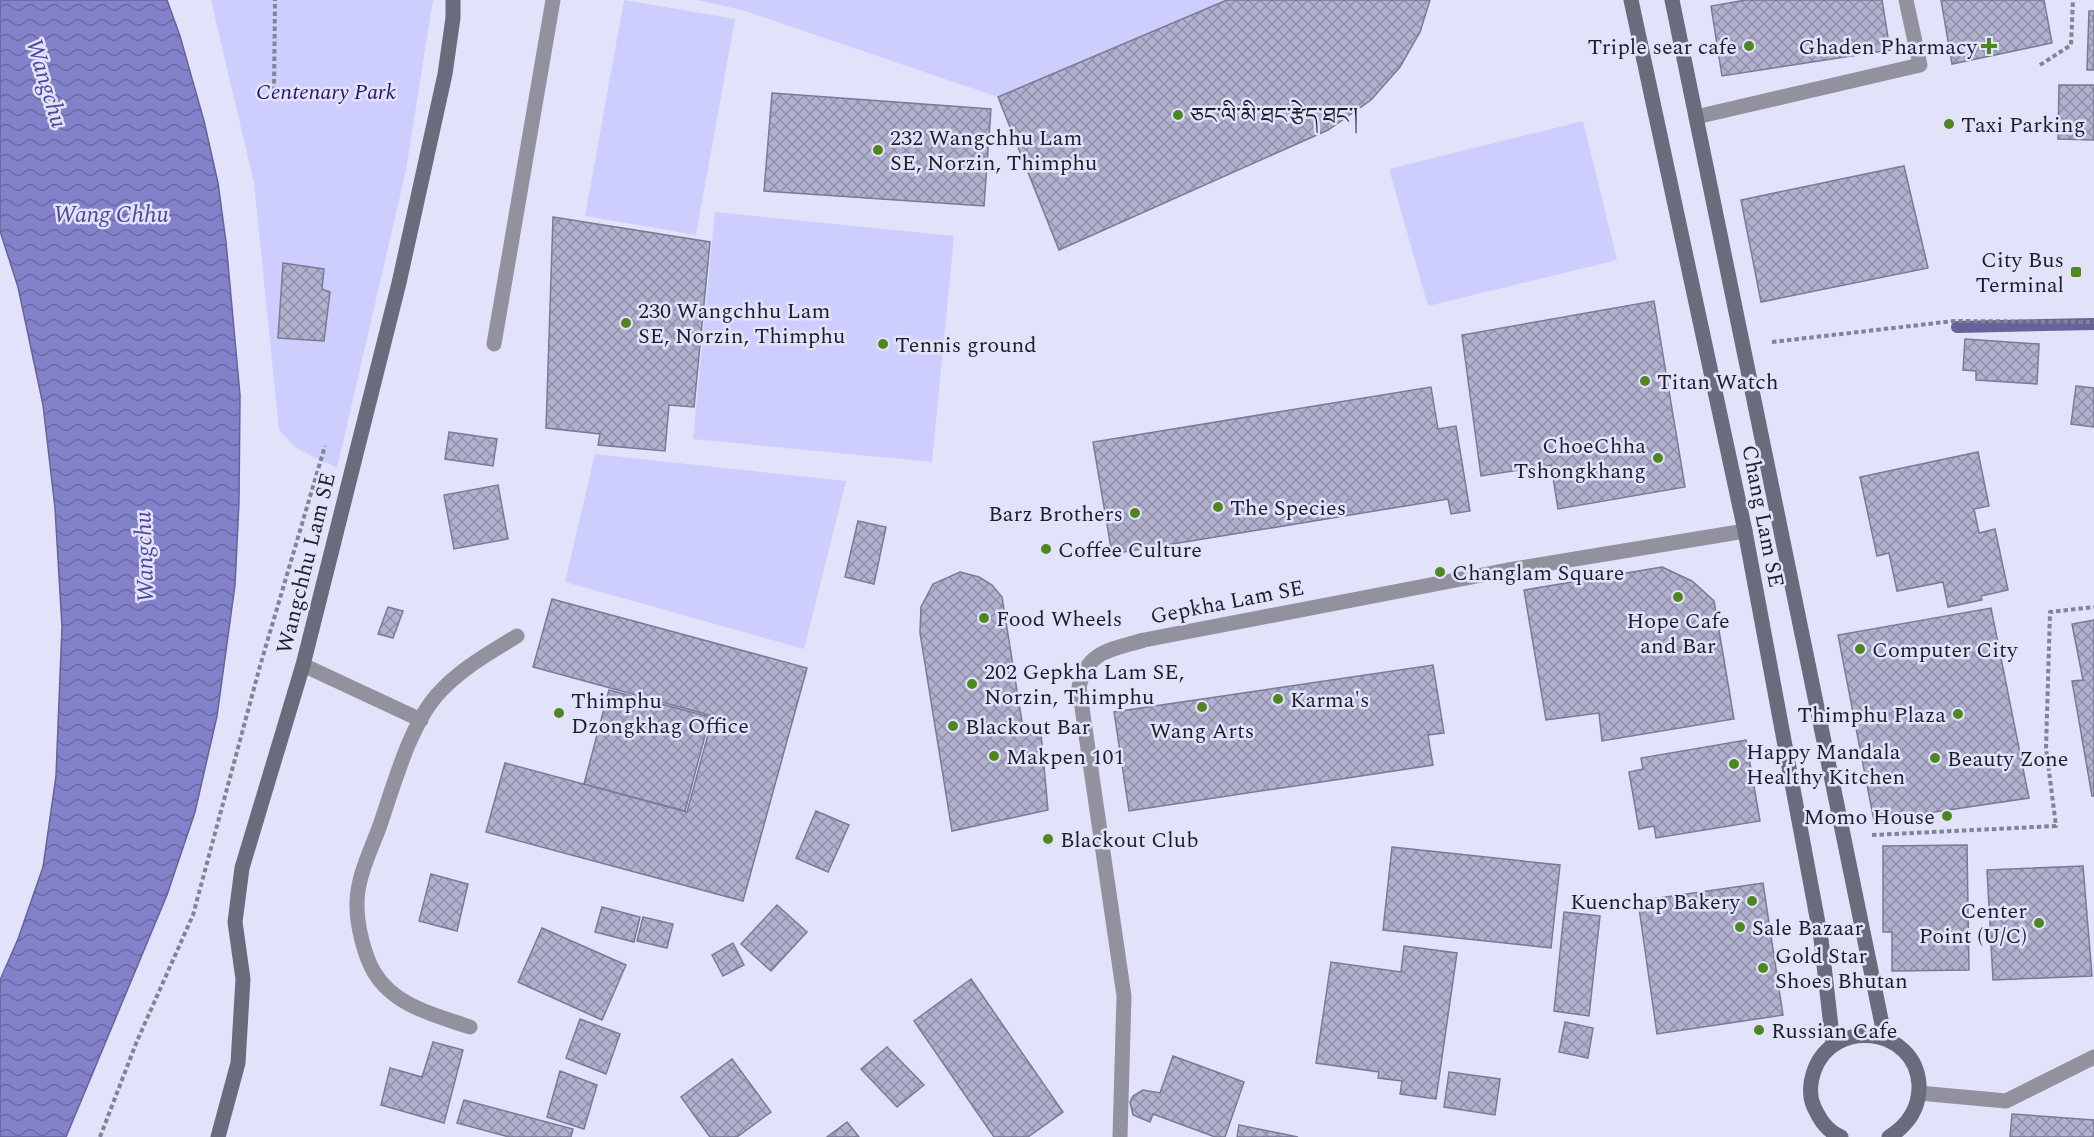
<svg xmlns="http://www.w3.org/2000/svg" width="2094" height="1137" font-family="Spectral,'Noto Serif Tibetan',serif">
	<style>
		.park { fill: #cdcefd }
		.water { fill: url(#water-waves); stroke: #656399; stroke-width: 1.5 }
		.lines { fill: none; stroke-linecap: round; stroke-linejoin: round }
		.stream { stroke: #656399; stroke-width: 12 }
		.building { fill: url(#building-cross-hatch); stroke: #797a95; stroke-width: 1.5 }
		.path { stroke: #838395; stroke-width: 4; stroke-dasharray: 4.5 3; stroke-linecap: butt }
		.lane { stroke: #92929f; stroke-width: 15 }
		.street { stroke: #92929f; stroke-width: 15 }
		.secondary { stroke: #6a6b7d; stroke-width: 15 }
		.poi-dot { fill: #4e8620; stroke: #e2e2fb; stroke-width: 2 }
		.labels { text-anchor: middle; stroke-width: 5; stroke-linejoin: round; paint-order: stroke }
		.poi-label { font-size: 22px; fill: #1e1e29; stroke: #e2e2fb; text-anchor: start }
		.park-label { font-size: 22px; font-style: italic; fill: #271367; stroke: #e2e2fb }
		.street-label { font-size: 22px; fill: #1e1e29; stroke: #e2e2fb }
		.water-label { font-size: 24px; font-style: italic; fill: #4f469c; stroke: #e2e2fb }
	</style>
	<defs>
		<pattern id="water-waves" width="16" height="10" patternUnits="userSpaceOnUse" patternTransform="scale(1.5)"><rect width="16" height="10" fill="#8381c9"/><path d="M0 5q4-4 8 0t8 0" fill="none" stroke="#6b69a3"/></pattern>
		<pattern id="building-cross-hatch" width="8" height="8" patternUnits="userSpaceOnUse" patternTransform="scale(1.5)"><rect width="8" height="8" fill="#b1b1cf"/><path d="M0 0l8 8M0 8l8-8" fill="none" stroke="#8f8fa8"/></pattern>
	</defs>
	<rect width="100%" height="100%" fill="#e2e2fb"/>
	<path class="park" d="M211,0h222l-27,170 -69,298 -41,-20 -17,-18 -25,-247z
		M624,0l111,19 -39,216 -111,-19z
		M697,0h733l-10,32 -20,35 -29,33 -43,30 -269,120 -61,-153 -256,-87z
		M1583,121l34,139 -189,46 -39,-137z
		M715,212l239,24 -22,226 -239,-23z
		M595,454l251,27 -42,168 -239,-67z"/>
	<path class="water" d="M0,0h167l13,36 24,85 14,62 8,59 14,153 -1,107 -4,83 -18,131 -22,96 -28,83 -101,242h-66v-157l18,-41 25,-72 13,-91 6,-149 -7,-119 -12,-103 -25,-118 -18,-56z"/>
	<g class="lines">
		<path class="stream" d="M1957,327l137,-3"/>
	</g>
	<path class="building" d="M1227,0h203l-10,32 -20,35 -29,33 -43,30 -269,120 -61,-153z
		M1746,0h136l8,50 -168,26 -11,-70z
		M1941,0h103l8,43 -100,21z
		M2089,11h5v59h-7z
		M2059,85h35v55l-36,-1z
		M772,93l219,16 -7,97 -220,-15z
		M1904,166l24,102 -167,34 -20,-102z
		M553,217l157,25 -16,165 -25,-2 -4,46 -67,-6 2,-11 -54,-6z
		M283,263l41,6 -2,20 8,3 -6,49 -46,-3z
		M1654,301l31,186 -127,22 -7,-44 -70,11 -19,-141z
		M1965,339l74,5 -2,40 -61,-4v-9l-13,-1z
		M2076,386l18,2v39l-23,-3z
		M1431,387l7,42 18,-3 14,85 -19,3 -3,-15 -336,55 -19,-112z
		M449,432l48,7 -4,27 -48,-7z
		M1978,452l11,54 -15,3 5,24 16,-4 13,61 -27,6 1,4 -34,7 -5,-25 -46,9 -8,-38 -12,3 -17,-79z
		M498,485l10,54 -54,10 -10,-54z
		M858,521l28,6 -12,57 -29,-7z
		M1662,567l30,14 22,20 20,118 -132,22 -3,-28 -53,7 -22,-130z
		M960,572l19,5 13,8 10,12 22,137h17l7,76 -96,21 -32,-198 1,-26 12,-23z
		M552,599l255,69 -64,233 -257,-69 19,-69 182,49 26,-96 -180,-49z
		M388,607l15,4 -10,27 -15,-4z
		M1991,608l38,190 -155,23 -36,-186z
		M2094,620v176h-2l-20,-115 11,-1 -11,-56z
		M1433,665l11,68 -16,2 5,30 -304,46 -15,-99z
		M609,690l101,27 -25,94 -101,-27z
		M1746,740l14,81 -104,17 -2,-12 -15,3 -10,-57 14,-3 -2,-11z
		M816,811l33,14 -21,47 -32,-14z
		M1967,845l2,125 -77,1v-39h-9v-86z
		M1392,847l168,18 -9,83 -168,-18z
		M2083,866l9,110 -99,4 -6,-110z
		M431,874l37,10 -11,47 -38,-10z
		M1763,883l20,132 -126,19 -19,-133z
		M777,905l30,27 -36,39 -30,-27z
		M602,907l38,10 -6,25 -39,-10z
		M1564,912l36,4 -11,100 -35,-5z
		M643,917l30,7 -6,24 -30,-7z
		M542,928l84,37 -24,55 -84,-38z
		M733,943l11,22 -21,11 -11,-21z
		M1404,946l53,7 -21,146 -36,-5 2,-13 -24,-3 1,-6 -63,-9 15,-101 70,10z
		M971,979l92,133 -35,25h-34l-80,-116z
		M580,1019l40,15 -14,40 -40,-16z
		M1565,1022l28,6 -5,30 -29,-6z
		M433,1042l30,8 -19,73 -63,-18 9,-37 32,9z
		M887,1047l37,38 -27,22 -36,-38z
		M1173,1056l71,26 -19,55h-10l-62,-23 -3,8 -17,-7 -3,-13 3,-6 10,-6 17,3z
		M732,1059l39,53 -34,25h-27l-29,-40z
		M560,1071l37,14 -13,44 -37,-12z
		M1449,1072l51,7 -5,36 -51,-8z
		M464,1100l109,29 -2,8h-62l-52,-14z
		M2012,1114l82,6v17h-84z
		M847,1122l12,15h-32z
		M1239,1125l59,12h-61z"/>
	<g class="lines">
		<path class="path" d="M2040,65l31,-20 2,-45
			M274,91l1,-91
			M1772,342l182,-21 140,1
			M1872,835l184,-9 -10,-78 4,-136 44,-5
			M100,1137l37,-96 56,-126 67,-249 65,-220"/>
		<path class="lane" d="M1696,117l224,-52 -14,-65
			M494,344l59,-344
			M303,665l118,55
			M470,1027c-35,-12 -76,-21 -96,-55 -10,-17 -17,-47 -17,-66 -1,-26 13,-54 22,-78 14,-40 30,-101 58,-133 23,-26 51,-41 80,-59"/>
		<path class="street" d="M1919,1093l87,8 88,-44
			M1120,1137l4,-141 -45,-309c8,-37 33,-37 65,-47l364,-70 237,-39"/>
		<path class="secondary" d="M1631,0l114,531 76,408 12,105
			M1672,0l213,1039
			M218,1137l20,-74 5,-84 -8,-57 7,-54 61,-203 96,-382 46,-209 8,-56v-18
			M1841,1137c-14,-6 -21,-17 -27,-30 -5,-11 -4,-24 0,-36 19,-54 101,-44 105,13 1,24 -11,41 -30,53"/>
	</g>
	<g class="poi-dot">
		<circle cx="1749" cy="46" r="6"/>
		<path d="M1986 37h6v6h6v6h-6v6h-6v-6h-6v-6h6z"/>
		<circle cx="1178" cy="115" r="6"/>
		<circle cx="1949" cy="124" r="6"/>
		<circle cx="878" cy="150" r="6"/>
		<rect x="2070" y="266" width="12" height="12" rx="3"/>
		<circle cx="626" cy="323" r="6"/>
		<circle cx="883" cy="344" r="6"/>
		<circle cx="1645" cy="381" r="6"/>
		<circle cx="1658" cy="458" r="6"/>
		<circle cx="1218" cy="507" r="6"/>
		<circle cx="1135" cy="513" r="6"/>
		<circle cx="1046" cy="549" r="6"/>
		<circle cx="1440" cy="572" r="6"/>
		<circle cx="1678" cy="597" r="6"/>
		<circle cx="984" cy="618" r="6"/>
		<circle cx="1860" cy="649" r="6"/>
		<circle cx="972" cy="684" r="6"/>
		<circle cx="1278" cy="699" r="6"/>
		<circle cx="1202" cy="707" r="6"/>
		<circle cx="559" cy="713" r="6"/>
		<circle cx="1958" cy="714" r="6"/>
		<circle cx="953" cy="726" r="6"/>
		<circle cx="994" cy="756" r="6"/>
		<circle cx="1935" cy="758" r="6"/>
		<circle cx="1734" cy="764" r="6"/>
		<circle cx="1947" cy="816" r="6"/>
		<circle cx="1048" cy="839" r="6"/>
		<circle cx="1752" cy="901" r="6"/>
		<circle cx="2039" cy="923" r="6"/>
		<circle cx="1740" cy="927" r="6"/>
		<circle cx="1763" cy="968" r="6"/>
		<circle cx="1759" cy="1030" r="6"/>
	</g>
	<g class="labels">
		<g class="poi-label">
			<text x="1737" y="54" text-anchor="end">Triple sear cafe</text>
			<text x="1977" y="54" text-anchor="end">Ghaden Pharmacy</text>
			<text x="1190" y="123">ཅང་ལི་མི་ཐང་རྩེད་ཐང་།</text>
			<text x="1961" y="132">Taxi Parking</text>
			<text x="890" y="145">232 Wangchhu Lam<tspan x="890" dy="25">SE, Norzin, Thimphu</tspan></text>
			<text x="2064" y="267" text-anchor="end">City Bus<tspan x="2064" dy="25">Terminal</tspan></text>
			<text x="638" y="318">230 Wangchhu Lam<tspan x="638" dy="25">SE, Norzin, Thimphu</tspan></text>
			<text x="895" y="352">Tennis ground</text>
			<text x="1657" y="389">Titan Watch</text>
			<text x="1646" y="453" text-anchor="end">ChoeChha<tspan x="1646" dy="25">Tshongkhang</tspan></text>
			<text x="1230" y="515">The Species</text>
			<text x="1123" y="521" text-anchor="end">Barz Brothers</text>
			<text x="1058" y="557">Coffee Culture</text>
			<text x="1452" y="580">Changlam Square</text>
			<text x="996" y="626">Food Wheels</text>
			<text x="1678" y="628" text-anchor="middle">Hope Cafe<tspan x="1678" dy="25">and Bar</tspan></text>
			<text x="1872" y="657">Computer City</text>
			<text x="984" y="679">202 Gepkha Lam SE,<tspan x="984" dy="25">Norzin, Thimphu</tspan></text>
			<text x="1290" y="707">Karma's</text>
			<text x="571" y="708">Thimphu<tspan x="571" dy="25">Dzongkhag Office</tspan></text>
			<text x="1946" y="722" text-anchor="end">Thimphu Plaza</text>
			<text x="965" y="734">Blackout Bar</text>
			<text x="1202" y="738" text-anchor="middle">Wang Arts</text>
			<text x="1746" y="759">Happy Mandala<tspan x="1746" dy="25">Healthy Kitchen</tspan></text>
			<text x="1006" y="764">Makpen 101</text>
			<text x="1947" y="766">Beauty Zone</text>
			<text x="1935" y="824" text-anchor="end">Momo House</text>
			<text x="1060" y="847">Blackout Club</text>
			<text x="1740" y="909" text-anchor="end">Kuenchap Bakery</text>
			<text x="2027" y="918" text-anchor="end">Center<tspan x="2027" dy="25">Point (U/C)</tspan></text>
			<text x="1752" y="935">Sale Bazaar</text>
			<text x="1775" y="963">Gold Star<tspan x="1775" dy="25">Shoes Bhutan</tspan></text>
			<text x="1771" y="1038">Russian Cafe</text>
		</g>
		<g class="park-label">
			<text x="326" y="99">Centenary Park</text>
		</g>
		<g class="street-label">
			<text transform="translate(1764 516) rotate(79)" y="8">Chang Lam SE</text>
			<text transform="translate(305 563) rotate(-76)" y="8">Wangchhu Lam SE</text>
			<text transform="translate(1227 601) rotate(-11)" y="8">Gepkha Lam SE</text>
		</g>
		<g class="water-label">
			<text transform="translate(47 83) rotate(73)" y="8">Wangchu</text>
			<text x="111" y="222">Wang Chhu</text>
			<text transform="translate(144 557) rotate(-92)" y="8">Wangchu</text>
		</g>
	</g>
</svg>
